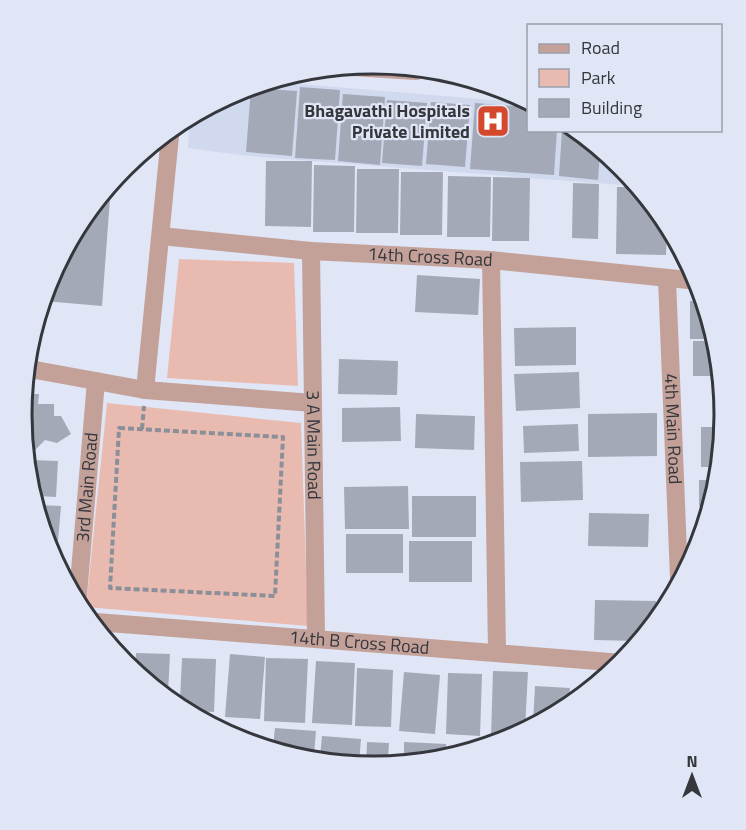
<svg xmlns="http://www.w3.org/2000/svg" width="746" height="830" font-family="'Titillium Web',sans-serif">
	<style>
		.built { fill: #d0d9ee }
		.green { fill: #e9bbb0 }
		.building { fill: #a3a9b7 }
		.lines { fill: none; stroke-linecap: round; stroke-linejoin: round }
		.path { stroke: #8b8f99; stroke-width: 4; stroke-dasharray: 6 3; stroke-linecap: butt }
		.minor { stroke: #c3a199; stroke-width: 18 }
		.labels { text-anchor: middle; stroke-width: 4.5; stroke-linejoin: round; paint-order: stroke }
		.poi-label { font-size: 18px; font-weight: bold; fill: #35373d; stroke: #e0e6f5; text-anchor: end }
		.street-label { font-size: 18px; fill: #35373d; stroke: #e0e6f5 }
		.rim { fill: none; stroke: #35373d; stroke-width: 3 }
	</style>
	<rect width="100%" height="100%" fill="#e0e6f5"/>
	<path class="built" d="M276,82l251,21 1,27 41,1 53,35 13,20 -387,-30 -60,-8 1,-25 50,-33z"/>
	<path class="green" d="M179,259l115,4 4,123 -131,-8z
		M107,403l194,20 7,203 -222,-19z"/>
	<path class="building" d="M300,87l40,3 -5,70 -40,-2z
		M251,88l46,3 -5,65 -46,-4z
		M343,94l42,3 -5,68 -42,-4z
		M387,100l40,3 -5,63 -40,-3z
		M431,102l39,3 -5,62 -39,-3z
		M475,103l53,4v23h29l-3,45 -84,-6z
		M562,130h7l31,22 -2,28 -39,-4z
		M266,161h46l-1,66 -46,-1z
		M314,165l41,1 -1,66h-41z
		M357,169h42l-1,64h-42z
		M401,172h42l-1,63h-42z
		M448,176l43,1 -1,60h-43z
		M493,177l37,1 -1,63h-37z
		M573,183l26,1 -1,55 -26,-1z
		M111,185l-9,121 -58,-5 4,-21z
		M617,187h19l31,46 -1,22 -50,-1z
		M417,275l63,4 -2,36 -63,-3z
		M690,301h12l8,38h-20z
		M576,327v38l-61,1 -1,-38z
		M693,341h17l7,35h-24z
		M339,359l59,2 -1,34 -59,-1z
		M579,372l1,36 -64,3 -2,-37z
		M25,394h14l-1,10h16v12h7l10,18 -14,9 -12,-3 -11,11h-6l-7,-36z
		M400,407l1,34 -59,1v-34z
		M657,413v43l-69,1v-43z
		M416,414l59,2 -1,34 -59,-2z
		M578,424l1,27 -55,2 -1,-27z
		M701,427h22l-8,40h-14z
		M30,460l28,1 -2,36 -19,-1z
		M582,461l1,39 -62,2 -1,-40z
		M699,480h13l-5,26h-8z
		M408,486l1,43h-64l-1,-42z
		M412,496h64v41h-64z
		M39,505l22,1 -3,35 -12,-1z
		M589,513l60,1 -1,33 -60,-1z
		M346,534h57v39h-57z
		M409,541h63v41h-63z
		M595,600l61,1 -1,13 -18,27 -43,-1z
		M136,653l34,1 -2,39 -33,-22z
		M230,654l35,3 -5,62 -35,-2z
		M182,658l34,1 -2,53 -19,-1 -15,-10z
		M266,658l42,1 -3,64 -41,-2z
		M316,661l39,2 -3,62 -40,-2z
		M357,668l36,2 -2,57 -36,-1z
		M493,671l35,1 -3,56 -13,9h-21z
		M404,672l36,3 -5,59 -36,-3z
		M448,673l34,1 -2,62 -34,-2z
		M535,686l35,2 -1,11 -36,24z
		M275,728l41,3 -2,24 -41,-8z
		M322,736l39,3 -2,25 -39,-7z
		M367,742l22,1 -1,15h10l-1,4 -31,4z
		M404,742l42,2v8l-42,9z"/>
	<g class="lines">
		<path class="path" d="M119,428l164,9 -8,159 -165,-8z
			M142,429l2,-23"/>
		<g class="minor">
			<path d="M352,67l64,4"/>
			<path id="s1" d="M161,236l150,15 180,9 207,21"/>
			<path id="s2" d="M311,251l5,387"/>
			<path d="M491,260l6,392"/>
			<path id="s3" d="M667,279l12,299"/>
			<path d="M30,369l115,21 168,13"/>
			<path d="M145,390l25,-254"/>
			<path id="s4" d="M78,595l18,-214"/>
			<path id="s5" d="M96,622l527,41"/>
		</g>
	</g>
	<defs>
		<g id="hospital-square" transform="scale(1.725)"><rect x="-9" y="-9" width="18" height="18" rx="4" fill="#d4492c" stroke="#e0e6f5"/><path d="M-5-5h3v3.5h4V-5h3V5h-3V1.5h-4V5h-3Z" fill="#fff"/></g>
	</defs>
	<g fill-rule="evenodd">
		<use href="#hospital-square" x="493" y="121"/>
	</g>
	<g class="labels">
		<g class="poi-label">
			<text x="470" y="117">Bhagavathi Hospitals<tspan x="470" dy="21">Private Limited</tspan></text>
		</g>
		<g class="street-label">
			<text dy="6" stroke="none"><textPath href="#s1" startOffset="270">14th Cross Road</textPath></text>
			<text dy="6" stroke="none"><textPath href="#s3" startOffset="150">4th Main Road</textPath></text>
			<text dy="6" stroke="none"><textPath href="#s2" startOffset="194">3 A Main Road</textPath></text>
			<text dy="6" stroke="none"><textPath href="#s4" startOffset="108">3rd Main Road</textPath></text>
			<text dy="6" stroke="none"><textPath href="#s5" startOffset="264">14th B Cross Road</textPath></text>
		</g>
	</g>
	<path d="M0 0H746V830H0ZM32 415a341 341 0 1 1 682 0a341 341 0 1 1-682 0Z" fill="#e0e6f5" fill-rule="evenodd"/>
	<path class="rim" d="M32 415a341 341 0 1 1 682 0a341 341 0 1 1-682 0Z"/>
	<rect x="527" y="24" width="195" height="108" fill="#e0e6f5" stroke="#9ca0ab" stroke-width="1.5"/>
	<rect x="539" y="44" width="30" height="9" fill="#c3a199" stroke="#9ca0ab" stroke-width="1.5"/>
	<text x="581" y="54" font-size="18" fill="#35373d">Road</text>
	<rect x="539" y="69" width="30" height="18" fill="#e9bbb0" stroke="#9ca0ab" stroke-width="1.5"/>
	<text x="581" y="84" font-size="18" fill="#35373d">Park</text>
	<rect x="539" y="99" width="30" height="18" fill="#a3a9b7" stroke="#9ca0ab" stroke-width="1.5"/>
	<text x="581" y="114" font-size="18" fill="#35373d">Building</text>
	<g transform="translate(692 776)" stroke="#e0e6f5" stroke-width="4.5" paint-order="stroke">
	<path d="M0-4.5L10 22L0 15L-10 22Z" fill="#35373d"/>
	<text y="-9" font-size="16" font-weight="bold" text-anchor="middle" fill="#35373d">N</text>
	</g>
</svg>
